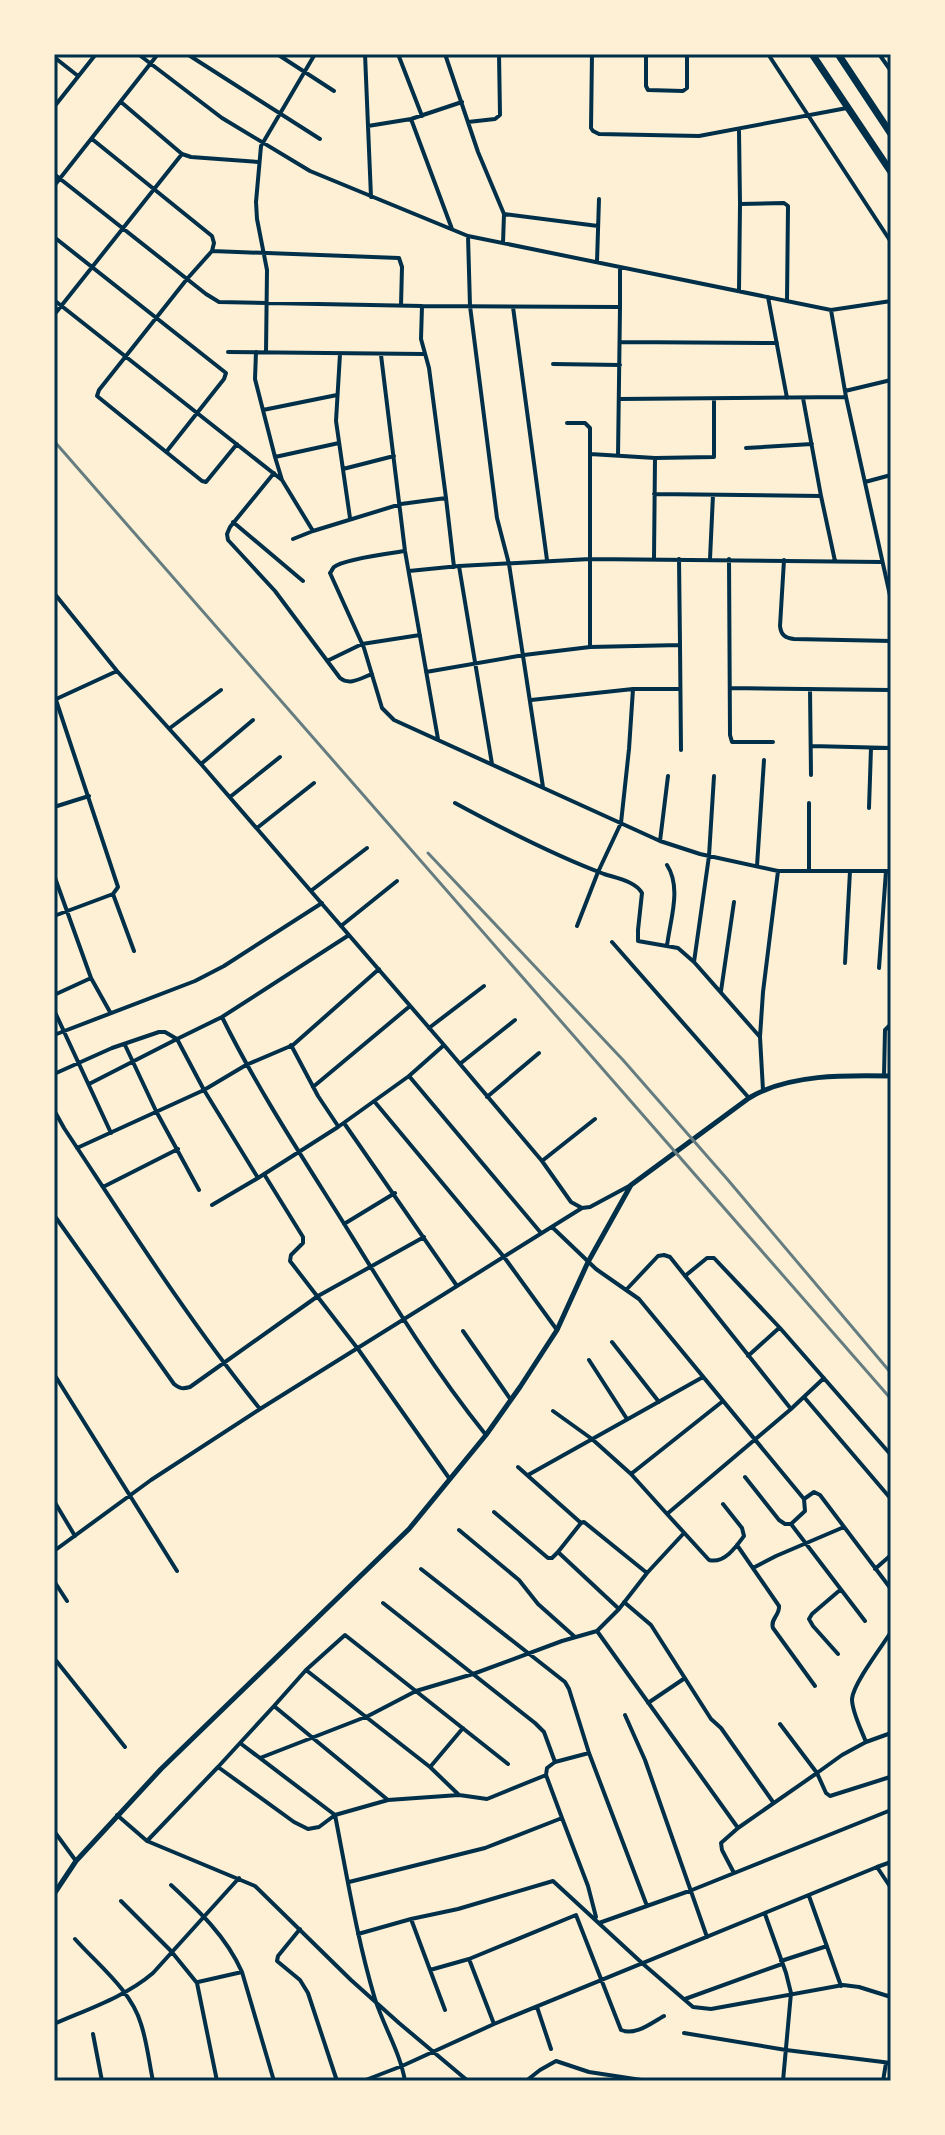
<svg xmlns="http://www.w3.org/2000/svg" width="945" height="2135" font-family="'PT Serif',serif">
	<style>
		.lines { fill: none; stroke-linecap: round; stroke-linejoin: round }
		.minor { stroke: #003049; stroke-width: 4 }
		.tertiary { stroke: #003049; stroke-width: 5 }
		.primary { stroke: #003049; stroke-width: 7 }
		.rail { stroke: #657d81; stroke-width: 3 }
		.neatline { fill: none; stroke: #003049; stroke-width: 3 }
	</style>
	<rect width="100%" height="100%" fill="#fdf0d5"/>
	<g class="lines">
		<path class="minor" d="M138,54l84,64 88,53 158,65 363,74 60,-9
			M187,54l133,85
			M277,54l57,37
			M365,54l3,72
			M398,54l24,62
			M445,54l33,98 26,62 94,12
			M592,54l-1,74 2,3 6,3 100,2 148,-28
			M646,54v32l2,4 35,1 4,-3v-34
			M768,54l123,188
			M879,54l12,17
			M54,57l24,19
			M121,102l61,52
			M54,107l42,-53
			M411,119l41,110
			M468,122l27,-3 5,-4 -1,-61
			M739,131l1,73 44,-1 4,3 -1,95
			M92,139l120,97 2,7 -2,8 -25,28 -88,111 -2,6 105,85 4,1 31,-38
			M54,174l152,120 13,8 203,4 198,1v-40
			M54,186l104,-132
			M371,197l-3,-71 43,-7 51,-17
			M468,236l2,70 27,212 12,46 34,223
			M54,237l172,136 -2,6 -57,72
			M503,243l1,-29
			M212,251l187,7 3,9 -1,38
			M597,262l2,-63
			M739,291l1,-87
			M768,297l19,101
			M54,300l228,180
			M513,307l34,253
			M54,315l128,-161 9,3 68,5
			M620,342l157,1
			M228,352l196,2
			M256,352l-1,27 20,78 7,23 31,51 -20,8
			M266,352l1,-82 -10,-51 -1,-17 5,-56 54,-92
			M340,354l-4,67 14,97
			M381,355l24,196 33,188
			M553,364l67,1
			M845,391l46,-11
			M846,397l45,203
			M803,398l18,98
			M619,399l227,-2 -15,-87
			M263,410l74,-15
			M746,448l66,-4
			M590,454l65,4 -1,101
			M618,456l2,-149
			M275,457l64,-14
			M655,458l59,-1v-58
			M343,469l51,-13
			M274,473l-44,54 -3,7 1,6 47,51 65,87c10,8 21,0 32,-4
			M865,482l26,-7
			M654,494l167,2 14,65
			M446,498l8,69
			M233,522l70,59
			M313,531l88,-27 45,-6 -17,-130 -8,-29 1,-33
			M405,551c-13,2 -62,8 -71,16 -2,2 -2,4 -4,6l34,75 18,60 12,12 266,121 40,13 78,17h113
			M679,559l1,86
			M710,559l3,-64
			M729,559l1,176 2,7h41
			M784,560l-4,66c1,9 5,12 14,13l97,2
			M459,566l131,-7 292,3
			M409,571l50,-5 33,198
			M54,593l63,78 84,93 243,281 98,116 29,41 11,6
			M590,647l90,-2 1,105
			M327,661l35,-17 58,-9
			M426,672l98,-17 66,-8v-219l-5,-5h-18
			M730,688l161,2
			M633,689h47
			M810,689l1,86
			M54,700l63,-29
			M531,700l102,-11 -4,60 -8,74 -23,49 -21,54
			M170,728l51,-38
			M811,746l80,2
			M201,764l52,-44
			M230,797l50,-40
			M455,803c48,26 98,52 149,71 12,4 31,7 38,19l-4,37v11l40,7 16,14 66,75
			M54,807l35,-11
			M869,808l2,-60
			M257,828l57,-45
			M660,841l8,-65
			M757,866l7,-106
			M809,871v-68
			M54,875l37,103 19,34
			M312,890l55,-42
			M113,894l21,57
			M54,916l59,-22 5,-7 -62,-187
			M341,926l56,-45
			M349,935l-127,82 -45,22 27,51 54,88 80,-51 71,-51 132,157
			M612,942l137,156
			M667,946c3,-26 15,-58 0,-81
			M694,962l15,-106 5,-80
			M845,963l5,-92
			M879,968l7,-97
			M721,991l13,-89
			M54,995l37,-17
			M54,1010l57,123
			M222,1017c35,71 79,138 121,205 45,73 89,146 143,213
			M429,1028l55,-42
			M54,1035l141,-54 29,-15 98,-63
			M125,1045l31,66 43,79
			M291,1045l27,51 20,30
			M461,1063l54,-43
			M54,1074l58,-26 47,-16h6l12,7 -88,45
			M409,1076l35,-31
			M884,1076l1,-46 6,-6
			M313,1087l97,-81
			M763,1090l-3,-53 3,-45 15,-121
			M487,1097l52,-44
			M374,1101l130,156 53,73
			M54,1110l10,18c63,95 124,192 196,281
			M344,1123l113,163
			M77,1148l127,-58 42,-25 47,-20 86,-76
			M542,1161l53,-42
			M264,1174l39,63v6l-12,12 -1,6 68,88 91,129
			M103,1187l75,-38
			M212,1205l46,-27
			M54,1215l120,169c6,5 9,5 16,3l128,-91 106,-59
			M344,1224l51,-31
			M552,1227l44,42 43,30 165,200 10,-7 6,3 71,94
			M685,1276l22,-18h7l66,70 111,127
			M626,1290l32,-34 6,-1 6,2 121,152
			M463,1331l48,69
			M612,1342l47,60
			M748,1356l31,-28
			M589,1360l38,59
			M54,1374l123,197
			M804,1397l87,102
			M553,1411l39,28 39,35 36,40
			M518,1467l63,56
			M631,1474l92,-73
			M528,1475l175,-98
			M745,1477l34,43 6,4h6l14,-13 -1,-12
			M54,1501l21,35
			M723,1504l19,24 2,8c-8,11 -20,28 -35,24l-42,-46 124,-105 33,-31
			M494,1512l54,46h4l6,-6 61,57
			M791,1524l74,97
			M459,1530l60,50 19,24 37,33
			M737,1545l42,61c1,9 -9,13 -6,22l42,58
			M54,1551l97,-71 109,-71 322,-201 8,-1 41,-22
			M558,1552l23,-29 3,-1 63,51
			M753,1568l23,-12 68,-29
			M421,1569l144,113 4,7 20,64 58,153
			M875,1569l16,-14
			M54,1581l13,20
			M624,1602l27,23 60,94 10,9 52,74
			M383,1603l152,120 9,9 11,30 34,-9
			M597,1631l22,-22 28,-36 37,-40
			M838,1654l-25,-28 -4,-7 3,-5 28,-24
			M54,1658l71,89
			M648,1703l37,-25
			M274,1706l32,-36 39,-35 163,129
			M625,1715l20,45 62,177
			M780,1724l37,49 25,-18 24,-13
			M891,1733l-25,9c-5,-13 -14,-30 -14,-43 1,-15 30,-53 39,-67
			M240,1743l34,-37 114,94
			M260,1758l108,-42 48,-25 57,-17 89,-33 35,-10 141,197 -17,15 1,7 12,23
			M431,1766l32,-38
			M218,1767l22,-24 95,72c12,61 22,124 40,184 9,28 25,53 30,82
			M459,1795l28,4 59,-24
			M117,1815l30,26 108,45 96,94 48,43 69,58
			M562,1818l26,68 8,31
			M738,1828l79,-55 9,20 4,3 60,-19
			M54,1831l22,30
			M147,1841l71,-74 76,55 14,7 11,-2 16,-12 53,-15 71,-5 -29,-28 -124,-97
			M891,1862l-14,5 14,21
			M349,1882l136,-34 77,-30 -16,-43 1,-7 8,-6
			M171,1885c28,26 55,51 71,87l32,109
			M809,1896l32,90
			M121,1901l50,50 26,32 20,98
			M765,1914l21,59 5,20 -8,88
			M411,1919l34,91
			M599,1923l93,-33 199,-80
			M300,1929l-22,27 -1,5 23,19 8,13 29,88
			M358,1934l53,-15 47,-10 95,-28 89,82 51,44 18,2 132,-24 16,2 32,10
			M75,1939c23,26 56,51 66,85 6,18 8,38 12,57
			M469,1959l25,65
			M781,1961l46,-15
			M430,1970l39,-11 107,-44 45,115c15,6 30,-7 43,-14
			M198,1982l44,-10
			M685,1999l97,-35
			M537,2007l14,42
			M54,2024c34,-15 71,-27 99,-51l86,-95
			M684,2033l102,17 105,13
			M93,2034l9,47
			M363,2081l39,-15 92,-42 383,-157
			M526,2081l14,-11 16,-9 33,11 59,9
			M883,2081l3,-18"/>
		<path class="tertiary" d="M54,1894l22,-33 85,-92 248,-240 77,-94 34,-48 37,-57 31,-68 43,-77 118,-87c39,-24 97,-23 142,-22"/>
		<path class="primary" d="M812,54l79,118
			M838,54l53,80"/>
		<path class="rail" d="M54,441l837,958
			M428,853l195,207 105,120 163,193"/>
	</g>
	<rect width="945" height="2135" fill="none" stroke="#fdf0d5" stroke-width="112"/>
	<rect x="56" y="56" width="833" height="2023" class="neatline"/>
</svg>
